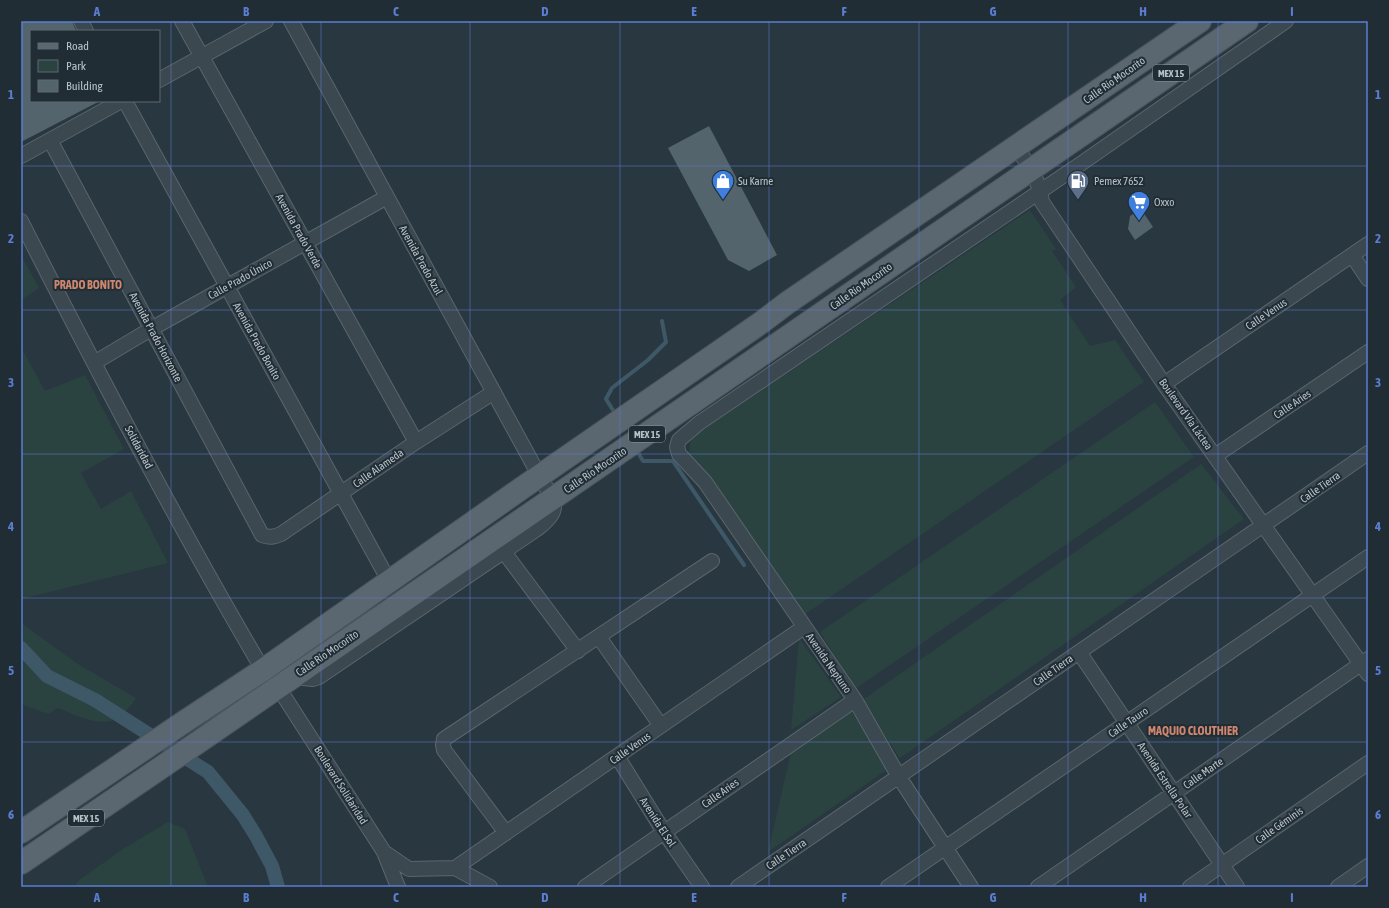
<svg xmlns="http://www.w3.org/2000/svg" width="1389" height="908" font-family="'Asap Condensed',sans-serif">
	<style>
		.green { fill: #2b4340 }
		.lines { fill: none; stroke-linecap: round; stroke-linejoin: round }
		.stream { stroke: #3f5868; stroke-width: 4 }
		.canal { stroke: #3f5868; stroke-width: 14 }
		.building { fill: #53646c }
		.minor-casing { stroke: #5a666d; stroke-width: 16 }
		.primary-casing { stroke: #49545c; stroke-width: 24 }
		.minor { stroke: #3c4850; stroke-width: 14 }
		.primary { stroke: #5a6770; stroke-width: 22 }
		.grid { fill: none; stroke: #5b7dd2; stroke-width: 1; stroke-opacity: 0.55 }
		.labels { text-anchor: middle; stroke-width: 4; stroke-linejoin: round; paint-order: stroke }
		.shield { fill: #212d35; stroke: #8b969d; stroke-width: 1 }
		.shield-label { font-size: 10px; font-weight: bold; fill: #b9c3ca }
		.street-label { font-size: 11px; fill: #b9c3ca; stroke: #212d35 }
		.poi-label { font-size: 11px; fill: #b9c3ca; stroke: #212d35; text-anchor: start }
		.neighbourhood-label { font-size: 12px; font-weight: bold; fill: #cf866f; stroke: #212d35 }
		.neatline { fill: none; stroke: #5b7dd2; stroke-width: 1.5 }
		.grid-label { font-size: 13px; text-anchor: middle; font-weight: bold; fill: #5b7dd2 }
	</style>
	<rect width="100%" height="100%" fill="#283740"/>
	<path class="green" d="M1030,210l26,39 -4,2 24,36 -16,13 30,46 25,-6 29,42 -340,233 -115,-162 2,-15z
		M21,255l18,33 -18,12z
		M21,347l24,44 40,-16 39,74 -43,24 20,36 30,-18 37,72 -147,36z
		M1155,402l39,55 -339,232 -35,-57z
		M1201,464l43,55 -344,239 -39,-57z
		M21,623l57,41 58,34c-5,8 -16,21 -25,23 -16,4 -39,-7 -53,-13l-10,6 -27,-10z
		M799,638l42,59 -50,33z
		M849,708l39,61 -120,83 24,-104z
		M168,822l17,7 23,58h-134l5,-7 44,-31z"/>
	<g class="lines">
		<path class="stream" d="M616,415l-10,-16 6,-11 36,-28 18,-18 -4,-21
			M636,449l7,12h30l71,104"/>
		<path class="canal" d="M21,648l26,28 48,24 113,72 35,43 13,21 16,30 6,21"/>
	</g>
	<path class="building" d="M21,21h51l4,10h-45v70h69l-79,41z
		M709,126l68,129 -28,16 -21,-11 -60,-112z
		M1141,209l12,18 -18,13 -7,-11 2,-13z"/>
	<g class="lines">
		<g class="minor-casing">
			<path id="minor" d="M81,21l5,10
				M182,21l234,421
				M291,21l249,456c14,25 24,32 -3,52l-218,148 -6,2 -21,-2
				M159,80l107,-59
				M125,101l264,480
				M50,140l212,395c7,3 12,2 19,-1l135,-92 78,-50
				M1016,147c12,17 24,34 26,55l122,182 204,290
				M21,156l100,-55
				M21,221c77,152 156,303 242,449
				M1352,255l16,24
				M94,363l57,-34 236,-132
				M1164,384l204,-140
				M1215,456l153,-104
				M504,552l74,99
				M599,637l62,89
				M1079,652l158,235
				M278,687l106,165 14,35
				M617,756l47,76 38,55
				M506,833l-62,-83 -1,-5 1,-6 268,-178
				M384,852l25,17 46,-1 35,19
				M455,868l349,-241
				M585,887l270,-187
				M738,887l630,-434
				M888,887l480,-330
				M971,887l-72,-110 -44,-77 -150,-218 -26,-28 -2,-7 2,-7 20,-17 380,-258 207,-144
				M1038,887l330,-228
				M1190,887l178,-124
				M1338,887l30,-21"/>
		</g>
		<g class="primary-casing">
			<path id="primary" d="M21,832l163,-110 79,-52 259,-182 240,-166 25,-19 413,-282
				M21,863l176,-120 1050,-722"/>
		</g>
		<use href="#minor" class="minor"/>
		<use href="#primary" class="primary"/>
	</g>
	<path class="grid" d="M171,21v866M321,21v866M470,21v866M620,21v866M769,21v866M919,21v866M1068,21v866M1218,21v866M21,166h1347M21,310h1347M21,454h1347M21,598h1347M21,742h1347"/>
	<defs>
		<g id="shop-pin" transform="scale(1.15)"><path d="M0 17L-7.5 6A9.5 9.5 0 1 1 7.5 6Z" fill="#3f7fe0" stroke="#212d35"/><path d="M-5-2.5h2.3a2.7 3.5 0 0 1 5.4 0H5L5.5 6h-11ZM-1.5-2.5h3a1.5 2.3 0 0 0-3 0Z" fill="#fff"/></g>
		<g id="fuel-pin" transform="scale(1.15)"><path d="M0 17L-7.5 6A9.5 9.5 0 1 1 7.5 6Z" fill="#5c6f8a" stroke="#212d35"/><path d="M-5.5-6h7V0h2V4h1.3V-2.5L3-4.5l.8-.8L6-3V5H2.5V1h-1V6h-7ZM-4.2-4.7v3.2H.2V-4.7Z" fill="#fff"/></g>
		<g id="supermarket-pin" transform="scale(1.15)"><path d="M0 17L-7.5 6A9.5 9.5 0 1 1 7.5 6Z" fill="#3f7fe0" stroke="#212d35"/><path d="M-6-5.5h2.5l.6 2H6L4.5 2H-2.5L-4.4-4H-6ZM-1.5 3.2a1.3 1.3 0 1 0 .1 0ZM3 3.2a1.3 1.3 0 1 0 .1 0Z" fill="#fff"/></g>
	</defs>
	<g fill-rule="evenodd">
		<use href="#shop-pin" x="723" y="181"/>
		<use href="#fuel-pin" x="1078" y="181"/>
		<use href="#supermarket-pin" x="1139" y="202"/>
	</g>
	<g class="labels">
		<g class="shield">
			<rect x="1153" y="65" width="36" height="16" rx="3"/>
			<rect x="629" y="426" width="36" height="16" rx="3"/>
			<rect x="68" y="810" width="36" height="16" rx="3"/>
		</g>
		<g class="shield-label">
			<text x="1171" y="77">MEX 15</text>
			<text x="647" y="438">MEX 15</text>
			<text x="86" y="822">MEX 15</text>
		</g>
		<g class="street-label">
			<text transform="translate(1114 80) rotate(-35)" y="4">Calle Río Mocorito</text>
			<text transform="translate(299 231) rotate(61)" y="4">Avenida Prado Verde</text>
			<text transform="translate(421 260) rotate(61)" y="4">Avenida Prado Azul</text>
			<text transform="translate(240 279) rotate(-29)" y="4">Calle Prado Único</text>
			<text transform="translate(861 286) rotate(-35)" y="4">Calle Río Mocorito</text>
			<text transform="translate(1266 314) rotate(-34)" y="4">Calle Venus</text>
			<text transform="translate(156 337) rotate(62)" y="4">Avenida Prado Horizonte</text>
			<text transform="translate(257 341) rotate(61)" y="4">Avenida Prado Bonito</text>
			<text transform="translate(1292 404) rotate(-34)" y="4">Calle Aries</text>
			<text transform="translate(1186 414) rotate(55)" y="4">Boulevard Vía Láctea</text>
			<text transform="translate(139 447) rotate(62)" y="4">Solidaridad</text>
			<text transform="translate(378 468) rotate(-35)" y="4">Calle Alameda</text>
			<text transform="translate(595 470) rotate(-34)" y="4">Calle Río Mocorito</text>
			<text transform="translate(1320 487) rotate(-35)" y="4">Calle Tierra</text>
			<text transform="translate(327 653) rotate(-34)" y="4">Calle Río Mocorito</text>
			<text transform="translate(829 663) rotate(55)" y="4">Avenida Neptuno</text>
			<text transform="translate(1053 670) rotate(-35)" y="4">Calle Tierra</text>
			<text transform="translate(1128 722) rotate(-34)" y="4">Calle Tauro</text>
			<text transform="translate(630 748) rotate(-35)" y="4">Calle Venus</text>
			<text transform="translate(1203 773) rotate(-35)" y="4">Calle Marte</text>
			<text transform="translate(1165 780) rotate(56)" y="4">Avenida Estrella Polar</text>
			<text transform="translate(341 785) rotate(58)" y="4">Boulevard Solidaridad</text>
			<text transform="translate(720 793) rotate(-35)" y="4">Calle Aries</text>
			<text transform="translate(658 822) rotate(57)" y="4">Avenida El Sol</text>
			<text transform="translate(1279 825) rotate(-35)" y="4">Calle Géminis</text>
			<text transform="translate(786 854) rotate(-34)" y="4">Calle Tierra</text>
		</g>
		<g class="poi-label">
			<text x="738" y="185">Su Karne</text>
			<text x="1094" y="185">Pemex 7652</text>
			<text x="1154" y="206">Oxxo</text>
		</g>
		<g class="neighbourhood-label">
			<text x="88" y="289">PRADO BONITO</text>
			<text x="1193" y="735">MAQUIO CLOUTHIER</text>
		</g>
	</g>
	<rect width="1389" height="908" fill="none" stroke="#212d35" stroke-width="44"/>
	<rect x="30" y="30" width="130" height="72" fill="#212d35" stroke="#5e6971"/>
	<rect x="38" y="43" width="20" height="6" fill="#5a6770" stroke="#5e6971"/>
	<text x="66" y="50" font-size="12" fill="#b9c3ca">Road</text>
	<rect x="38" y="60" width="20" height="12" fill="#2b4340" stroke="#5e6971"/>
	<text x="66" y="70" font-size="12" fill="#b9c3ca">Park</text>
	<rect x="38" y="80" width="20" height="12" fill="#53646c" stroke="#5e6971"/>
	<text x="66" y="90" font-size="12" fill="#b9c3ca">Building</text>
	<rect x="22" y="22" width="1345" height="864" class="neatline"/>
	<g class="grid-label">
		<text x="97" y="16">A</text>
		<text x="246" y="16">B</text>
		<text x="396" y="16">C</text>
		<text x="545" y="16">D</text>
		<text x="694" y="16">E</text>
		<text x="844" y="16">F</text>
		<text x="993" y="16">G</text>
		<text x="1143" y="16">H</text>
		<text x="1292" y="16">I</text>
		<text x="11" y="99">1</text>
		<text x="1378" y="99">1</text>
		<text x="11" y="243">2</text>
		<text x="1378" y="243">2</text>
		<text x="11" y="387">3</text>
		<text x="1378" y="387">3</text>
		<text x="11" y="531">4</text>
		<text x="1378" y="531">4</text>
		<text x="11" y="675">5</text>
		<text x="1378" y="675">5</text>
		<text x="11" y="819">6</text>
		<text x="1378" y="819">6</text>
		<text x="97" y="902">A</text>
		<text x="246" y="902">B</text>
		<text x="396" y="902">C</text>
		<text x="545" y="902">D</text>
		<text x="694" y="902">E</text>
		<text x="844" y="902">F</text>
		<text x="993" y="902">G</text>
		<text x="1143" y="902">H</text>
		<text x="1292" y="902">I</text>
	</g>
</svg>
